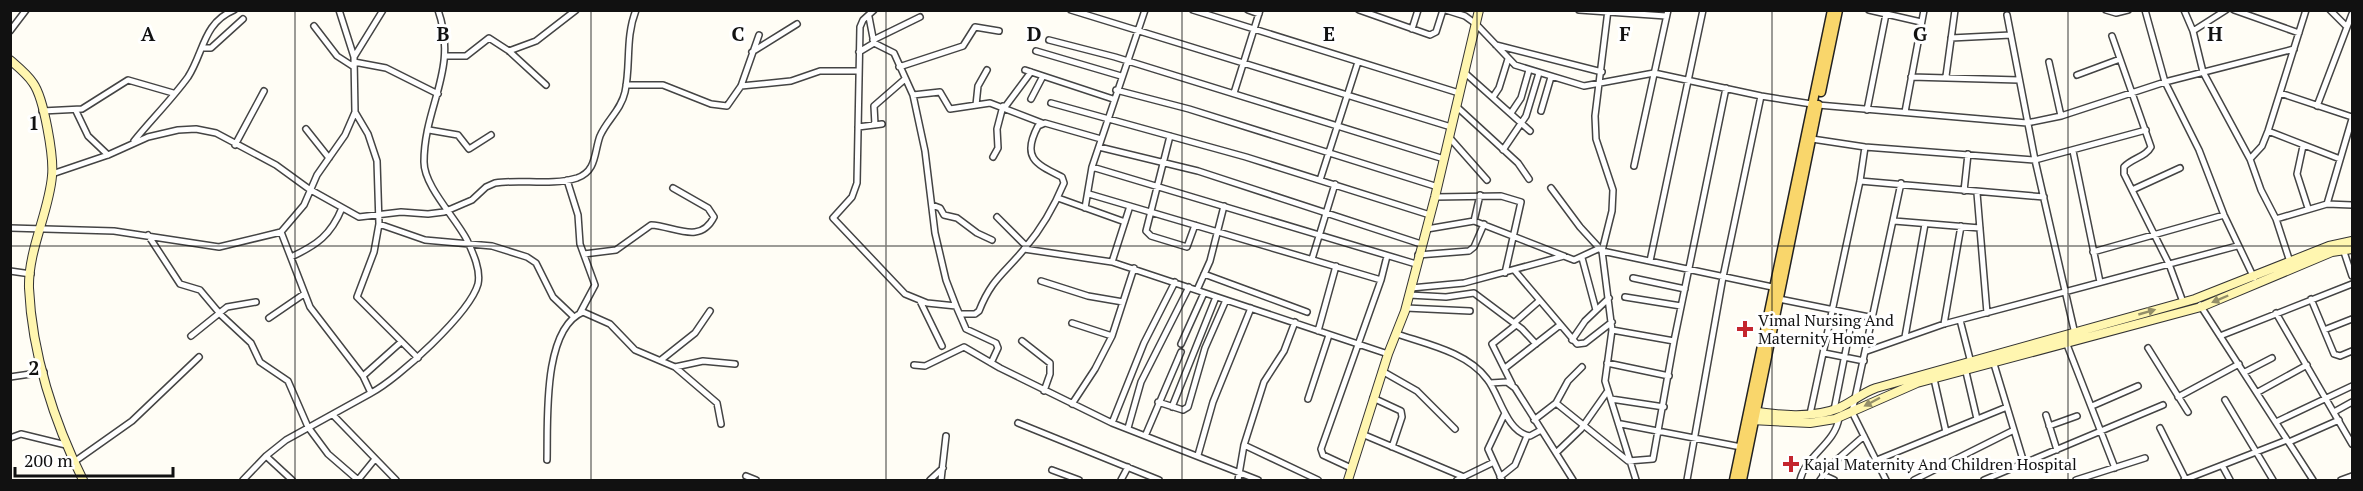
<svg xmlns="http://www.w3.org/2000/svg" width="2363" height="491" font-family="'PT Serif',serif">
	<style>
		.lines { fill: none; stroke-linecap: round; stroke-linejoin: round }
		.street-casing { stroke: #444; stroke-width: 8 }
		.secondary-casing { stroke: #333; stroke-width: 10 }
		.primary-casing { stroke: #222; stroke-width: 11 }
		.street { stroke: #fff; stroke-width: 5 }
		.secondary { stroke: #fff6b0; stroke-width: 8 }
		.primary { stroke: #f9d66b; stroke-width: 8 }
		.oneway { fill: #948f68 }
		.grid { fill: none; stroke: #111; stroke-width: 1.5; stroke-opacity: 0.55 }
		.poi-dot { fill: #c4262e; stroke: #fff; stroke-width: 2 }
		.labels { text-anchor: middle; stroke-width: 6; stroke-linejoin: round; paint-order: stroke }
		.poi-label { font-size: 16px; fill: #111; stroke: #fff; text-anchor: start }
		.grid-label { font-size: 20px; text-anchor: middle; font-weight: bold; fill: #111; stroke: #fff; stroke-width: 6; stroke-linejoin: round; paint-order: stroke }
	</style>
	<rect width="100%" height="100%" fill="#fffdf5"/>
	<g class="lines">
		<g class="street-casing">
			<path id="street" d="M874,10l-11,10 -3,7 -3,156 -5,14 -19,21 72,76 22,9 29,3 10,23 30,14 2,5 -7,15
				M1071,10l380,117
				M1193,10l266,83
				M1248,10l11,4
				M1359,10l71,25 6,-3 7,-22
				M1446,10l19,6 11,8 39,41 69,21 70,-13 107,23 57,9 209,18 34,-7 104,-34 129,-33
				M1579,10l87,6
				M1608,10l-13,106 1,23 17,51 -1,21 -10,40 10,79 -7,51 31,99
				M1869,10l52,12
				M2106,10l10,3 12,-3
				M2145,10l20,72 34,68 25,65 30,63
				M2184,10l9,21 10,41 47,87 11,31 15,29 15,46
				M2234,10l65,23
				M2330,10l17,17
				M2007,15l28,145 40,174
				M869,17l5,26 20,10 19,42 12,56 10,82 11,47 10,26
				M314,26l23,30 17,11
				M1412,29l6,-19
				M10,31l16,-21
				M2193,31l33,-21
				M2112,36l39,111c-5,10 -19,11 -27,20v7l45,90 14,38
				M1951,38l60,-3
				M873,40l47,-23
				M1049,40l66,17 329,102
				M1496,45l106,27
				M202,48h9l32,-29
				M509,51l27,-10 40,-31
				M1036,51l85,25
				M752,52l45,-28
				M859,52l15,-9
				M446,56h20l23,-18 20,13 37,34
				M354,57l29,-47
				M354,62l32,6 52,26
				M2049,62l12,54
				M899,67l64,-21 12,-19 24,4
				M1025,70l88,29
				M1464,72l66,59
				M2077,75l43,-16
				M1946,76l9,-66
				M1911,77l108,3
				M626,85h37l48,19 16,2 14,-20 18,-51
				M741,86l50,-5 29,-10h38
				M1116,90l73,19 249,78
				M1234,93l26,-83
				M2280,93l72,24
				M913,95l27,-3 10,17 40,-6 52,20
				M1493,97l6,-9 9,-29
				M1031,99l12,-23
				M1051,103l195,54 184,58
				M976,105l2,-19 9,-16
				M1456,106l62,57 11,16
				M2317,106l35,-92
				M1005,107l26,-35
				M1867,110l19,-96
				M42,111l40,-2 46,-29 45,13
				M76,111l12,25 20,19
				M1541,111l10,-34
				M355,112l13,22 9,27 2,63 -5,28 -17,45 61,61
				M1905,112l19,-102
				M1511,113l10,-15 8,-28
				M875,125l-1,-19 31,-27
				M858,127l24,-3
				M306,129l23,29
				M429,130l29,5 11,14 22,-14
				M2268,131l72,28
				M1170,136l-24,95 5,5 36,11 8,-22
				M1449,137l38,43
				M1812,139l53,8 170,13 111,-30
				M134,141c17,-21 38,-42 54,-64 16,-25 15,-54 46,-67
				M235,145l29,-54
				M2303,146l-6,28 11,34
				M1099,147l99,24 223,73
				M1503,150l23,-34 13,-43
				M2073,151l27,131
				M993,157l5,-9 -1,-19 6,-23
				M2250,159l12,-13 6,-15 38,-121
				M1634,166l34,-156
				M1092,167l324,97
				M52,174l56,-19 40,-18 30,-7 18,-1 20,4 60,32 33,24 50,28 42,-5 27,2 16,-2 28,-12 14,-13 9,-4c26,-4 56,3 82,-5 20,-7 17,-26 23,-42 7,-16 21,-26 25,-44 6,-28 0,-54 11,-82
				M567,180l11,35 2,29 15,41 -15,28
				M1320,180l38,-118
				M1860,181l184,16
				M1551,188l29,39 22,24 175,37
				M2132,190l48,-22
				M1964,191l4,-37
				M1977,193l10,120
				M1089,194l292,86 6,-24
				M1435,197l66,-1 20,6 -16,71
				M1058,198l67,24
				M2327,204l25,-85
				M932,205l8,3 4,7 13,3 20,15 15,7
				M1085,208l7,-41 53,-157
				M997,217l29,29
				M2276,219l51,-15 25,1
				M1474,221l6,-26
				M1894,221l86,7
				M379,224l46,16 67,6 35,11 9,6 17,34 21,20
				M10,228l104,3 105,16 62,-15 23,-27 13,-30 28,-40 10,-23 -1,-55 -15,-47
				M1427,229l47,-8 100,39 26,-12
				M148,235l32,49 20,6 21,25 30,28 9,19 28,19 20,46 20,27 30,26
				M1024,249l88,13 276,92
				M2343,249l9,27
				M2093,252l131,-37
				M584,254l32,-4 35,-25c23,1 49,20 63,-8l-6,-9 -35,-20
				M1418,255l51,-4 5,-4 10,-23
				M291,257c26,-12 40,-22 51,-49
				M1582,258l14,52
				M1312,259l23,-75
				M1650,261l53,-251
				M1112,262l18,-56
				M10,271l21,3
				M1515,271l62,73 8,-1 27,-21
				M1204,274l103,38
				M1633,278l52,11
				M1041,281l47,15 35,6
				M1411,288l53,-5 100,-27
				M1197,290l13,-29 14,-55
				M1409,295l37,2 28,-4 48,36 14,15
				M1625,297l56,9
				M1779,299l95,19
				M2311,299l23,55 6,2 12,-5
				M920,301l22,45
				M2200,305l113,175
				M1406,308l64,3
				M2276,313l76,131
				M961,314h14l4,-3c13,-33 26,-38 46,-63 17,-20 29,-41 39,-65l-2,-6c-26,-13 -41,-19 -24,-51l7,-3 56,16
				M269,318l35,-24
				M1960,320l11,43
				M1072,323l40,13
				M1514,323l25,-22
				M1944,324l17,-98
				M1612,330l62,11
				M2324,330l28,-11
				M1318,331l18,-65
				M1397,334c29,10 70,18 90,45 13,16 19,53 43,57l11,-6
				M191,336l36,-29 29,-5
				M2220,336l132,-52
				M1905,337l20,-113
				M2064,337l51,131
				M1572,340l13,-19 24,-23
				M1022,341l28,22v11l-6,17
				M1181,344l23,-51
				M2148,348l40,64
				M1867,351l77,-27 293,-78
				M1824,353l40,8
				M661,360l34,-27 15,-22
				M1607,363l62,13
				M1994,364l30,99
				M914,365l11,1 39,-19 36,21 112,55 146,57
				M675,367l28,-6 32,3
				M1505,368l55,-43
				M1382,371l35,20 38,38
				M1966,372l11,47
				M2245,372l27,-14
				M363,376l38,-34
				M10,377l34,-5
				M1934,379l12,53
				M1490,383l17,-1 8,6 58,92
				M1512,384l-20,-40 24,-19
				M2258,392l49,-27
				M371,393c27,-14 99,-80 107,-109 3,-14 -5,-31 -11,-44 -12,-23 -43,-54 -43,-78 0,-57 35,-92 14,-152
				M2178,397l61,-33
				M1373,398l28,13 1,6 -10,30
				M1308,399l21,-64
				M1611,399l53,8
				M2225,400l48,80
				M1158,402l25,8 5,-3 17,-59 21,-48
				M1556,403l72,58 25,-2 21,-118 52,-253
				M1072,404l23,-35 17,-33 22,-68
				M2092,406l46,-20
				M1172,407l44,-110
				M1834,410l19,-96
				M2334,412l18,-10
				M1810,414l50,-233 5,-34
				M333,415l63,65
				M2046,415l11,35
				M1534,420l22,-17 12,-22 14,-14
				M2276,422l76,-36
				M1018,423l141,57
				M1112,423l32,-80 31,-61
				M1621,424l120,23
				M2049,426l28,-10
				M1128,428l13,-46 48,-95
				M2160,428l26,52
				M1146,434l35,-82
				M1362,434l102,43
				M10,438l11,-4 45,11
				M2289,442l50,-22
				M1244,445l74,35
				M1556,453l25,-24 26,-37
				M1198,455l15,-53 38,-94
				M266,456l26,24
				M547,460c1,-37 -5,-131 36,-148l27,12 25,26 40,17 42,36 4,21
				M1877,460l130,-53
				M74,462l58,-41 67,-64
				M2223,467l7,13
				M1351,468l-28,-13 -2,-6 60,-169
				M1052,470l27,10
				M1823,475l11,5
				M746,476l10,4
				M1500,477l15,-12 12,-29
				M243,480l23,-24 20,-16 85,-47 -8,-17 -53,-69 -29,-75
				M358,480l17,-21
				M930,480l13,-12
				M941,480l5,-44
				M1121,480l7,-13
				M1238,480l6,-35 20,-63 20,-31 11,-29
				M1457,480l35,-17
				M1502,480l-14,-31 17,-36
				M1687,480l36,-203 38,-181
				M1800,480c6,-25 35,-36 39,-62
				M1820,480l11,-15 33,-29
				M1886,480l-34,-68 49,-229
				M1914,480l100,-50
				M1984,480l179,-75
				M2076,480l69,-22
				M2184,480l103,-40
				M2341,480l11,-4"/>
		</g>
		<g class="secondary-casing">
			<path id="secondary" d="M10,60c8,7 17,14 23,23 11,15 21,74 19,93 -3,36 -24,74 -23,112 3,66 25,134 54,192
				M1750,411c28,4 62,8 89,-3 13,-6 23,-15 37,-20l319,-89 134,-53 23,-5
				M1751,420l59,3 25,-4 82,-36 284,-76 131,-55 20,-3
				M1348,480l40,-126 17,-43 30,-114 44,-187"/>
		</g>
		<g class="primary-casing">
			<path id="primary" d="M1821,92l17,-82
				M1734,480l98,-470
				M1742,480l76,-375"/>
		</g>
		<use href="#street" class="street"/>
		<use href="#secondary" class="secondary"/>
		<use href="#primary" class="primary"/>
	</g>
	<defs><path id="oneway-solid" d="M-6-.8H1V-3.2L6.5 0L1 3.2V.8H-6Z" transform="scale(1.5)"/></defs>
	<g class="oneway">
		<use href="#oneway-solid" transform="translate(2220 299) rotate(157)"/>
		<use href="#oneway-solid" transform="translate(2147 312) rotate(-16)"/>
		<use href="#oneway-solid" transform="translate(1872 402) rotate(152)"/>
	</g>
	<path class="grid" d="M295,10v470M591,10v470M886,10v470M1182,10v470M1477,10v470M1772,10v470M2068,10v470M10,246h2342"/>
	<g class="poi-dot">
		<path d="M1742 320h6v6h6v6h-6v6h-6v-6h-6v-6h6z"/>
		<path d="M1788 455h6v6h6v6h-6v6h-6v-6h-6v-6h6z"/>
	</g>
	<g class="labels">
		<g class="poi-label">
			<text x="1758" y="326">Vimal Nursing And<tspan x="1758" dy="18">Maternity Home</tspan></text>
			<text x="1804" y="470">Kajal Maternity And Children Hospital</text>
		</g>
	</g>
	<g class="grid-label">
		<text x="148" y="41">A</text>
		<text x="443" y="41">B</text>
		<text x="738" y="41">C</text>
		<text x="1034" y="41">D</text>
		<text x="1329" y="41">E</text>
		<text x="1625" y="41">F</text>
		<text x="1920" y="41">G</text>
		<text x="2215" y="41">H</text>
		<text x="34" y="130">1</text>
		<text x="34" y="375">2</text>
	</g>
	<rect width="2363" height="491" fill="none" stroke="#111111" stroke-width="24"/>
	<path d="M15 467v9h158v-9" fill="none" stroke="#111111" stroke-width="3"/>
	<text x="24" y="467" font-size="18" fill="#111111" stroke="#ffffff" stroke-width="4.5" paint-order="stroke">200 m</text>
</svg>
